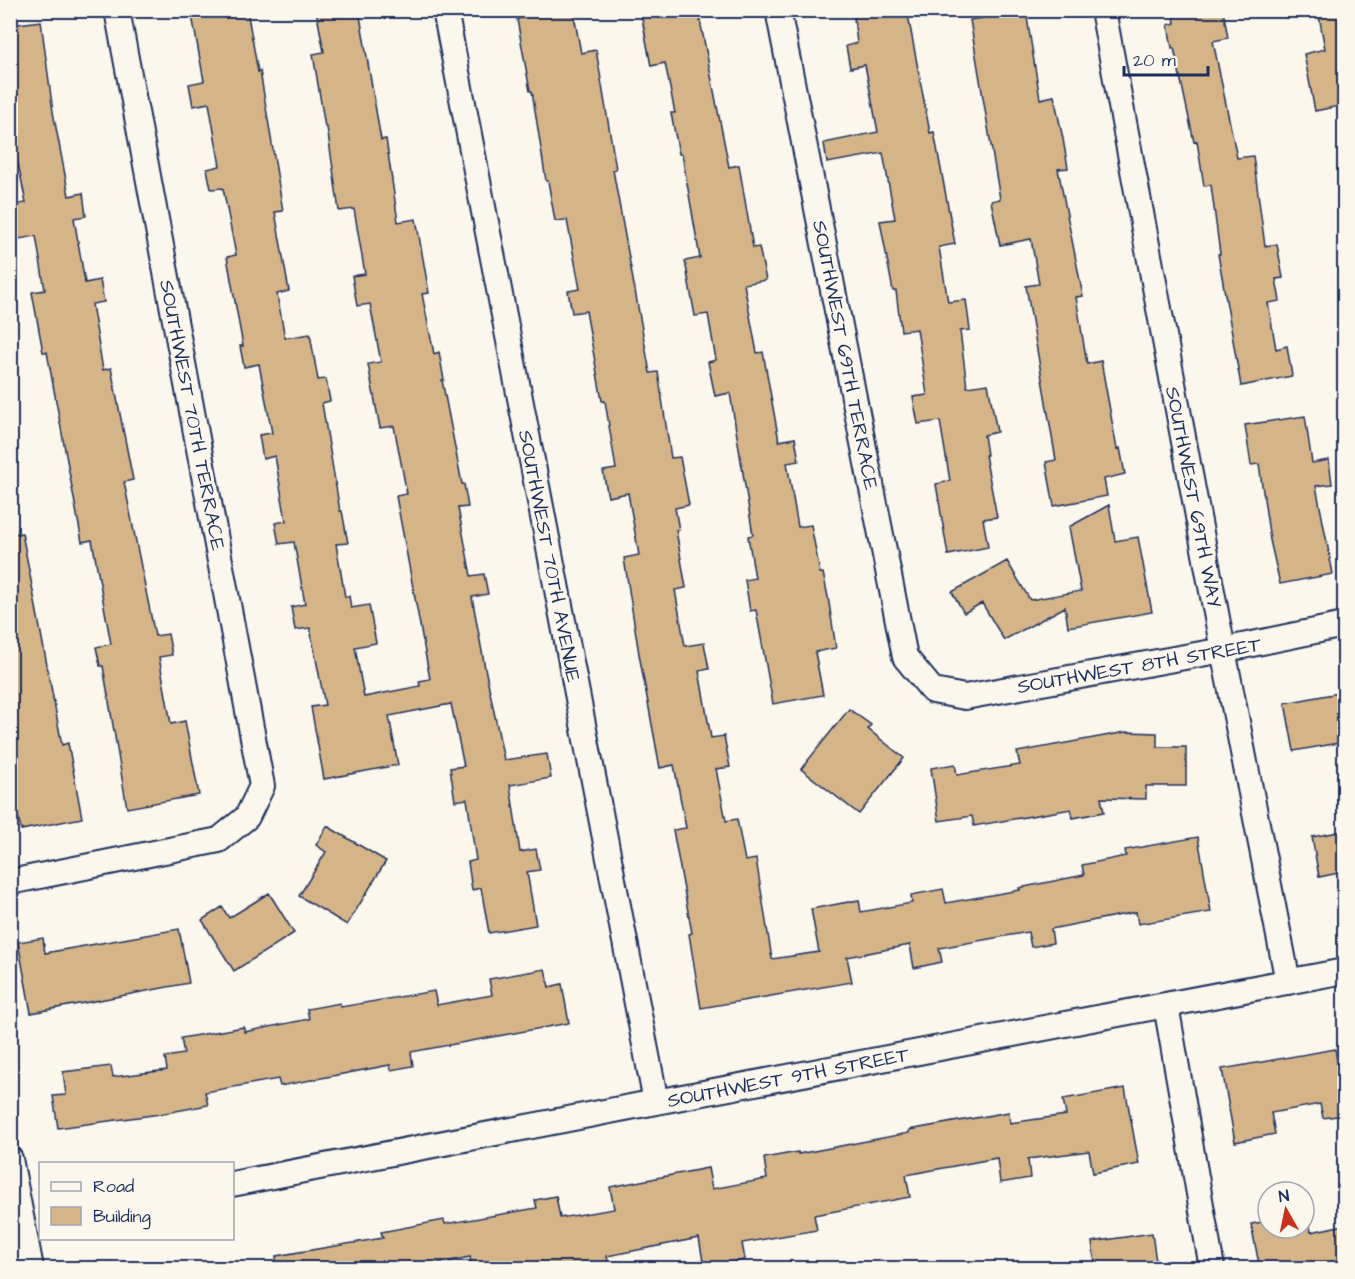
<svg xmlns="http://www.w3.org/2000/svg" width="1355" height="1279" font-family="'Architects Daughter',sans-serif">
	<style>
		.building { fill: #d5b588; stroke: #1b2f5e; stroke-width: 1.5 }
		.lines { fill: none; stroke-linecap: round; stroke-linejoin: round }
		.street-casing { stroke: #1b2f5e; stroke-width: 28 }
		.street { stroke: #fbf7ec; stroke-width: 24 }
		.labels { text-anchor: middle; stroke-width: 6; stroke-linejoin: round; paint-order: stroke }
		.street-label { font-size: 20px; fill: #1b2f5e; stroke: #fbf7ec }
	</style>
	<rect width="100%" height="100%" fill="#fbf7ec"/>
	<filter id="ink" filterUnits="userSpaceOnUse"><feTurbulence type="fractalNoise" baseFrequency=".0167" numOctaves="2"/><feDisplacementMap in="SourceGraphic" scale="12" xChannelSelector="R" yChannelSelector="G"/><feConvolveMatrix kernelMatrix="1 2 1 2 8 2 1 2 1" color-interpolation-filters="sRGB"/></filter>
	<g filter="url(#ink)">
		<path class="building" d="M191,10h56l11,62 2,-1 23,140 -8,1 14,79 -12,3 8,44 25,-4 8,46 8,-1 4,22 -8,2 18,108h2l6,32 -12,1 9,53 4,-1 2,12 18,-3 7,38 -21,4 9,50 56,-11 -1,-5 11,-2 -34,-183 11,-2 -13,-68 -14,2 -12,-64 13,-2 -11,-58 -13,2 -5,-30 13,-2 -11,-65 -15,2 -12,-84h-2l-12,-73 11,-2 -8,-42h43l22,130 5,-1 12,83 18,-3 13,74 -7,1 12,60 5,-2 5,28h-2l20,104h2l4,23 -10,1 13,68 13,-2 4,20 -16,3 13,71 19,92 43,-6 4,24 -41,7 10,67 16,-3 4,21 -13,2 9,53 -47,8 -8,-45 -9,2 -4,-28 8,-2 -9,-61 -12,2 -5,-33 14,-2 -13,-62 -62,12 9,49 -74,14 -13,-72 14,-2 -15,-77 -15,2 -4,-23 14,-3 -11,-62 -15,2 -4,-21 11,-2 -11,-65 -12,3 -4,-24 13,-2 -13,-69 -15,3 -4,-21h3l-16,-89 9,-2 -13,-67 -12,1 -4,-20 13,-3 -11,-63 -16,3 -4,-22 15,-3z
			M562,10h11l8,43 15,-3 20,119 -3,1 37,203 8,-1 13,86 9,-1 9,48 -14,3 4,22h-3l10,58 -11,2 10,56 19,-3 5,26 -10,2 12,67 13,-2 6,31 -14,2 10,52 11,-2 8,42 11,-2 16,100 47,-7 -8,-43 48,-9 2,12 51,-9 -1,-8 32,-6 3,14 74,-13 -1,-2 65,-13 -2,-10 44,-9 -1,-6 73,-13 13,75 -73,12 -2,-12 -85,17 2,14 -22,4 -3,-15 -89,16 3,14 -28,6 -4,-23 -63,12 5,25 -151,26 -12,-74 3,-1 -19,-103 13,-2 -12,-63 -14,3 -21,-114 -15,-96 15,-3 -11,-62 -20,4 -5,-26 13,-2 -11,-68h-3l-16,-90 -14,2 -4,-22 12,-2 -13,-69 -12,1 -7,-40h-2l-14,-90h-2l-13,-72z
			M653,10h45l31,157 10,-2 14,83 6,-1 7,33 -22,4 13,69 6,-1 16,89 16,-3 4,23 -12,2 11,64 13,-2 9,48h3l5,24 8,51 -21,4 8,43 -50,9 -17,-94 -6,1 -5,-31 10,-2 -7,-42 5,-1 -23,-142 -15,3 -7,-34 8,-2 -8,-46 -13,2 -10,-55 15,-3 -18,-104h-3l-8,-41h4l-10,-50 -14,3 -10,-53z
			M853,10h54l23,123 4,-1 21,112 -16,3 9,55 18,-2 4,30 -10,1 7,56 21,-3 9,48 -13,3 3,20h-2l12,62 -14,2 5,28 -40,8 -12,-71 14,-3 -10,-60 -22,3 -5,-27 14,-2 -10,-66 -16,2 -5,-40h-3l-13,-70 15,-2 -12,-66 -56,10 -3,-20 54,-11 -13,-67 -15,3 -4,-22 11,-3z
			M1173,10h50l5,28 -15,3 24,117 16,-2 12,90 12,-2 6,34 -7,1 4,22 -12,2 8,46 11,-3 5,30 -51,10 -23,-132h2l-9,-69 -7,1 -7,-45 -3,1 -20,-94h-2l-4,-23 7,-2z
			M1318,10h26v95l-29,6 -11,-57 21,-5z
			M1026,11l14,88 14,-3 9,43 5,29 -10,1 25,127 -7,1 11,67 14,-3 16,88 3,-1 5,26 -21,5 3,17 -53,10 -8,-44 10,-2 -30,-174 13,-2 -8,-45 -31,6 -9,-44 9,-2 -30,-179z
			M41,21l12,91 16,84 14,-3 3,23 -12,2 11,65 15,-3 4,22 -12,2 11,66 8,-2 22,112 -9,2 31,154 13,-2 4,21 -13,2 12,67 14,-3 14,74 -72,13 -24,-142h-3l-4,-19 15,-3 -19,-104 -10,2 -35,-190h-4l-11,-60 13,-2 -9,-54 -17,3 -5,-34 12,-2 -12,-60 -4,1v-119z
			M1305,416l7,47 17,-3 3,24 -16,2 17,88 -53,10 -10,-44 -11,-76 -8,1 -6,-40z
			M1109,505l6,36 23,-4 14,75 -84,15 -3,-20 -61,33 -22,-37 -18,10 -12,-21 55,-31 23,39 51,-9 -12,-64z
			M22,533l40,212 6,-2 14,75 -61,12 -11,-54v-242z
			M1344,692v50l-50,9 -9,-48z
			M849,709l22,16 -3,4 36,29 -45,56 -58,-45z
			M1126,732l31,1v14h29v39h-40v13l-45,-1 3,14 -31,6 -2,-9 -97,17 -2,-10 -33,5 -8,-53 24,-4 2,11 63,-10 -3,-13z
			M327,826l59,35 -39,64 -48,-29 27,-44 -10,-7z
			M1344,831v41l-25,5 -7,-40z
			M269,893l25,40 -60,38 -32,-51 20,-13 7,11z
			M179,929l10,54 -158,30 -13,-71 25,-4 2,15z
			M545,969l4,18 13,-3 7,39 -158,29 2,14 -22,4 -1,-5 -110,21 -2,-7 -73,13 3,13 -48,9 -102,14 -5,-32 13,-1 -3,-23 48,-6 2,11 54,-7 -2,-13 19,-3 -3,-16 63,-11v5l65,-13 -2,-10 33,-6 1,4 93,-16 3,14 55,-10 -3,-16z
			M1335,1049l2,11 7,-1v56l-21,3 -3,-14 -49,9 4,21 -40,8 -13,-73z
			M1125,1088l14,76 -46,9 -4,-22 -61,8 2,19 -30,5 -3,-25 -91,17 4,22 -96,18 3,15 -75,13 3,17 -41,7 -5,-29 -92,18 2,10 -13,3h-124l-2,-12 -44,9v3h-149l-1,-13 107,-18 -2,-6 63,-12 1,4 92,-16 -2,-8 21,-4 4,22 54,-9 -4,-22 98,-19 4,21 55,-10 -3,-21 34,-6v2l111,-21v-3l100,-18 1,11 56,-8 -3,-16z
			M1304,1214h4l3,18 33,-7v41l-10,3h-74l-9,-45 17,-3v7h36z
			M1152,1233l5,36h-61l-4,-27z"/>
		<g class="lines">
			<g class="street-casing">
				<path id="street" d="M445,10l211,1092
					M778,10l127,647 28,34 32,6 258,-47 121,-25
					M1103,10l120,640 65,332
					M10,882l209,-42 28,-23 15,-31 -145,-776
					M1166,1005l46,263
					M10,1159l21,109
					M232,1184l424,-82 688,-131"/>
			</g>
			<use href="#street" class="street"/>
		</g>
	</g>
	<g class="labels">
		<g class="street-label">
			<text transform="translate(846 355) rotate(79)" y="7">SOUTHWEST 69TH TERRACE</text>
			<text transform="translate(193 415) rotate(79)" y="7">SOUTHWEST 70TH TERRACE</text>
			<text transform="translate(1194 497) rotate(79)" y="7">SOUTHWEST 69TH WAY</text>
			<text transform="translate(550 556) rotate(79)" y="7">SOUTHWEST 70TH AVENUE</text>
			<text transform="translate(1139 665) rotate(-10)" y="7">SOUTHWEST 8TH STREET</text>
			<text transform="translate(788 1077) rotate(-11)" y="7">SOUTHWEST 9TH STREET</text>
		</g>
	</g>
	<rect width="1355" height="1279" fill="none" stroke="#fbf7ec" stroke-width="36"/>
	<rect x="18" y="18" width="1319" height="1243" fill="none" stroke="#1b2f5e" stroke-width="2" filter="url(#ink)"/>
	<rect x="39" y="1162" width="195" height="78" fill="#fbf7ec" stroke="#a1a7b3" stroke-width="1.5"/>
	<rect x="51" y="1182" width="30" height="9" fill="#fbf7ec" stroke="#a1a7b3" stroke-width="1.5"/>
	<text x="93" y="1192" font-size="18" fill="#1b2f5e">Road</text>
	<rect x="51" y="1207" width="30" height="18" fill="#d5b588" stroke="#a1a7b3" stroke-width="1.5"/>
	<text x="93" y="1222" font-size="18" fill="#1b2f5e">Building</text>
	<g transform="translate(1286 1210) rotate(351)"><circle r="28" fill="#fbf7ec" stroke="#a1a7b3" stroke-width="1.5"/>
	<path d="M0-4.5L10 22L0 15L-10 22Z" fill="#c8321e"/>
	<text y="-9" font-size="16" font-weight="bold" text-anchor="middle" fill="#1b2f5e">N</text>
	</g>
	<path d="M1124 66v9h84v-9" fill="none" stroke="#1b2f5e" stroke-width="3"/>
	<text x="1133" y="66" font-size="18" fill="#1b2f5e" stroke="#fbf7ec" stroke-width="4.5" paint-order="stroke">20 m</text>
</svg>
